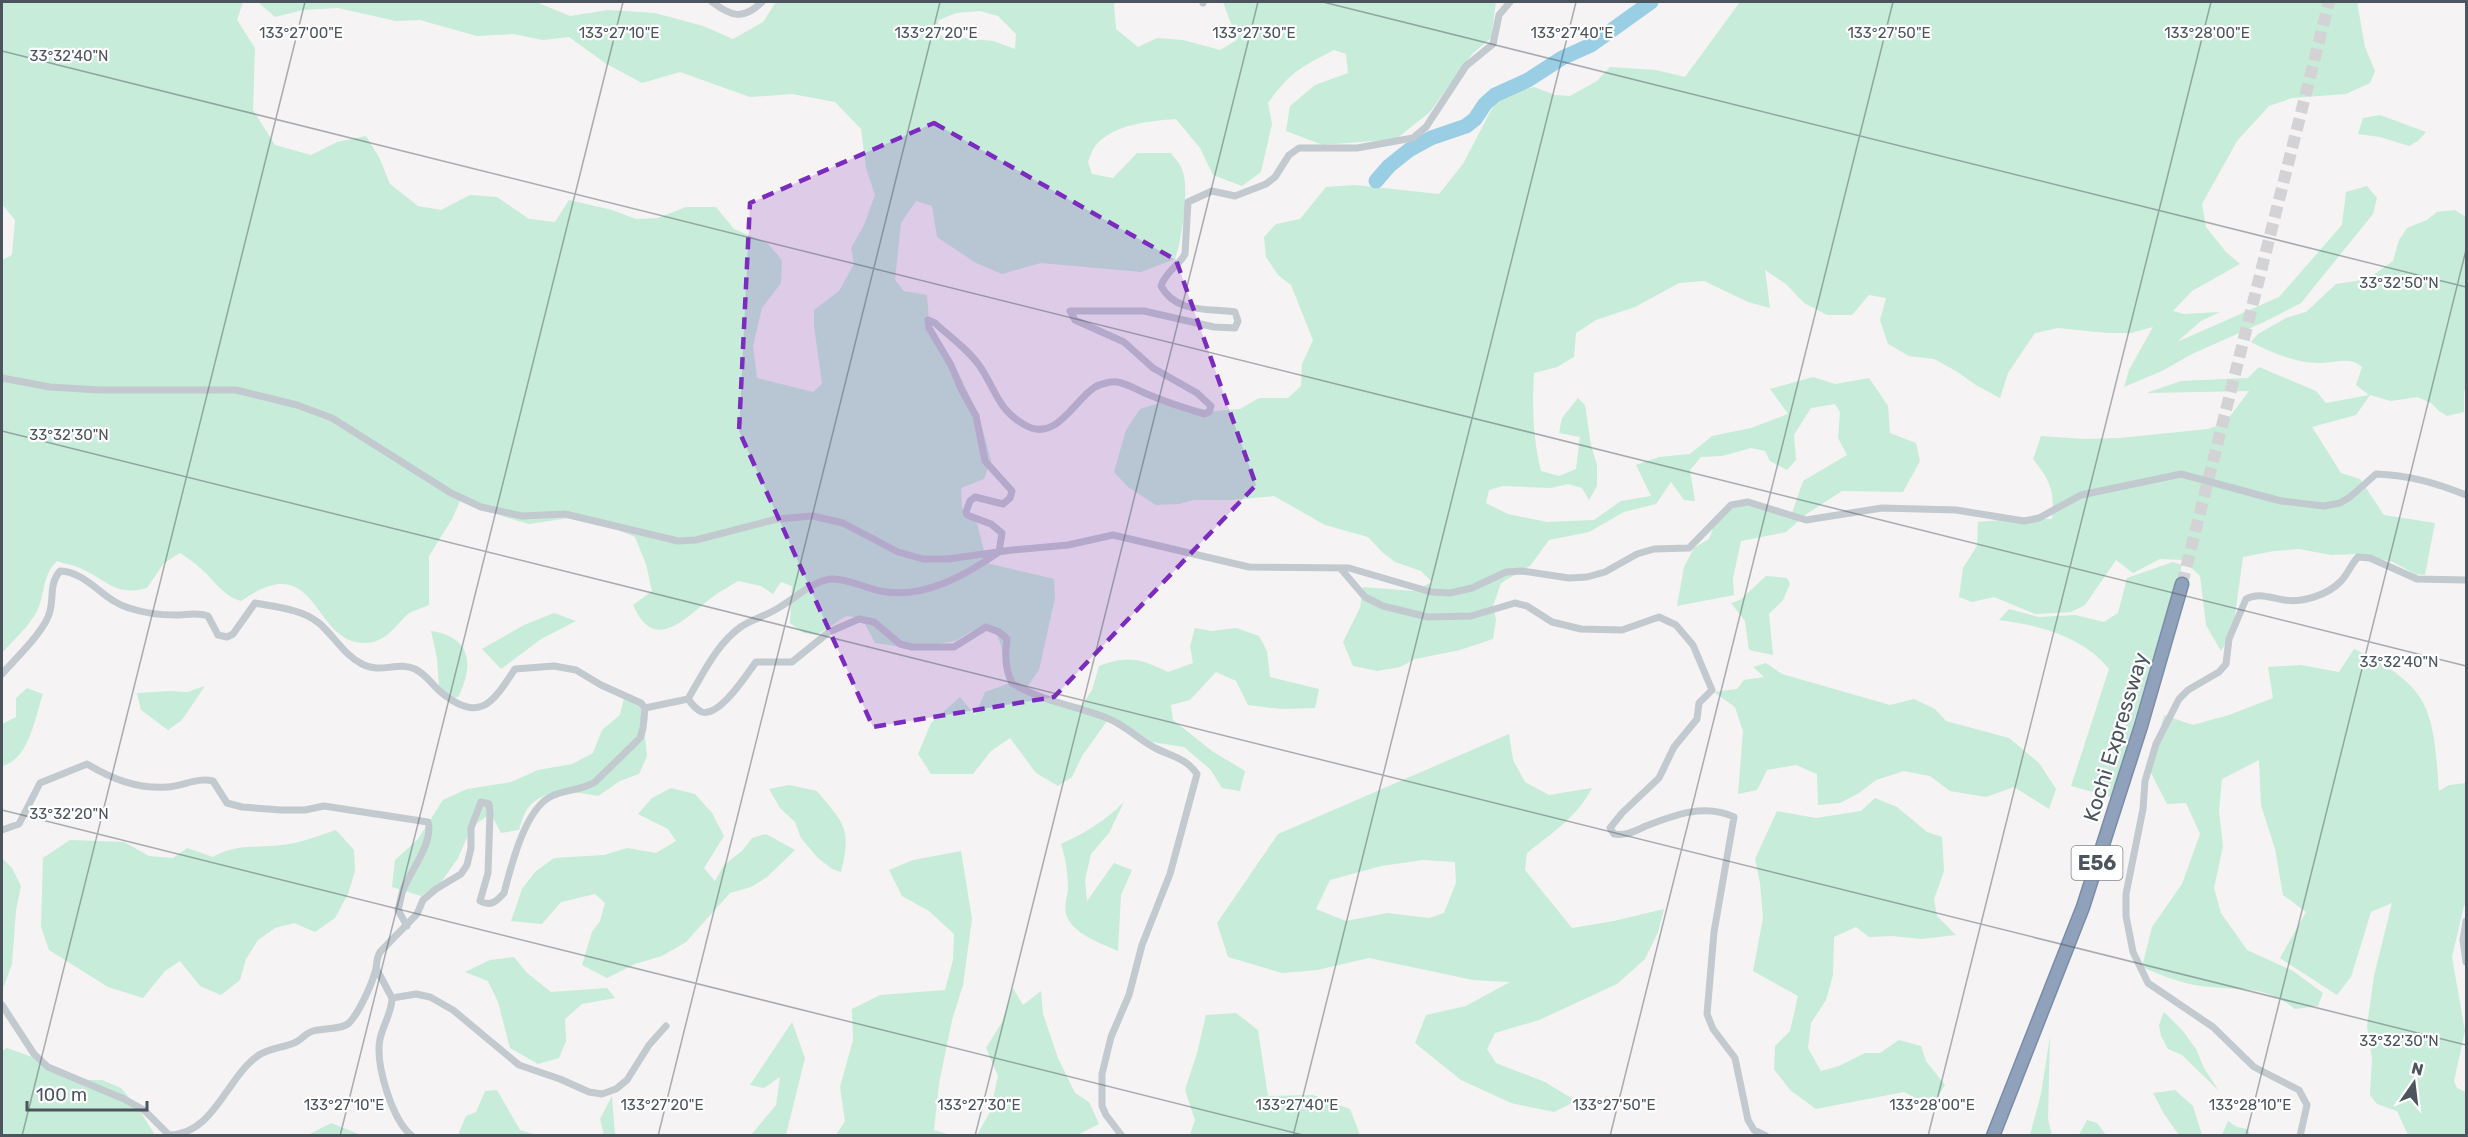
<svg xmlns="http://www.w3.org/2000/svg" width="2468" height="1137" font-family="Rubik,sans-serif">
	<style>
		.green { fill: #c7ecd9; fill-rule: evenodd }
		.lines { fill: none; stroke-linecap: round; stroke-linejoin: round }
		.river { stroke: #99cee4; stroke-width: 15 }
		.motorway-tunnel { stroke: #d3d3d5; stroke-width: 12; stroke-dasharray: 12 6; stroke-linecap: butt }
		.motorway-casing { stroke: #7b8ca7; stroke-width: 15 }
		.minor { stroke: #c2c9cf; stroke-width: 7 }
		.motorway { stroke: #90a1bb; stroke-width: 12 }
		.marked { fill: #7b2cbf; fill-opacity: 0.2; stroke: #7b2cbf; stroke-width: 4.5; stroke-dasharray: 12 8; stroke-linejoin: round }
		.ticks { fill: none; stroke: #4c545e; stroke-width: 1.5; stroke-opacity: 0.45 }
		.labels { text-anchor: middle; stroke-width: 4.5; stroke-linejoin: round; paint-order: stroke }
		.shield { fill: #fff; stroke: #82878e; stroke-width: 1.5 }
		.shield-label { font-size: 20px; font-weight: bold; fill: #4c545e }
		.street-label { font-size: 21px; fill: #4c545e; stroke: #fff }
		.ticks-label { font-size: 15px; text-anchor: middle; fill: #4c545e; stroke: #fff; stroke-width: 4.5; stroke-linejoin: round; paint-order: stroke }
	</style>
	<rect width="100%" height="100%" fill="#f5f3f3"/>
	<path class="green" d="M2,2h241l-6,18 18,28 -2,62 22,35 36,10 26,-13 29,-6 13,21 11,27 28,22 23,4 29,-15 27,2 32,22 26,3 14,-22 43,10 24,9 22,-1 28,-11h30l18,22 33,14 15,17 -1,23 -19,25 -9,38 4,32 56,14 9,-8 -8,-58v-16l25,-19 15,-27 -3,-16 13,-23 11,-30 -9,-27 -5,-39 -26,-27 -43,-8 -42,3 -70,-25 -38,11 -37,-20 -36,-26 -26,3 -30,-6 -36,2 -57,-16 -24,1 -58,-13 -35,2 -28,7 -17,-15h278l34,14 38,-6 47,3 48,13 30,13 30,-17 13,-20h105l8,1v-1h227l-2,2 2,25 22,18 19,-9 26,2 37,10 17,-10 -14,-38h273l-5,36 -19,16 -42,58 -34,27 -73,6 -37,-14 4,-25 25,-21 33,-12 -2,-19 -12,-4c-33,17 -44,22 -66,53l4,21 -11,48 -19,14 -29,-11 -13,-27 -24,-29c-26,2 -62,5 -80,26 -4,4 -6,12 -8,17l4,12 21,4 24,-25h34c3,5 9,10 11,16 8,19 0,70 -7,90l-34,13 -100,-9 -39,11 -26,-11 -39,-26 -5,-31 -16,-5 -15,22 -6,57 9,11 23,4 2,25 8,26 21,26 16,33 9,26 8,29 -7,19 -23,9 1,20 15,15 10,40 67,16 1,19 -16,72 -12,17c15,13 36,15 55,18l10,-15 7,-24c30,-11 41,-7 69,6l25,-9 -3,-17 5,-18 17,3 24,-3 23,8 8,15 3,26 49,12 -4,19 -34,1 -33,-4 -12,-24 -20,-9 -26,28 -19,5 2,15 39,31 33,20 -5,20 -18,-3 -12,-19 -26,-22 -32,-5 -23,-15 -22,-6 -25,35 -10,21 -14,9 -22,-13 -26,-35 -19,13 -18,23h-42l-13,-20 13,-31 29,-26 15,18 10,-23 25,-9c-10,-17 -3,-44 -21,-56l-17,4 -17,10 -34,6h-19l-27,-4 -13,-25 -16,-2 -29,19 -13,-2 -14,-10 2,-37 -11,-4 -8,12 -12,-8 -23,-5c-9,6 -20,11 -28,18 -27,21 -56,54 -77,6l19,-14 -6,-27 -11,-27 -24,-10 -42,-9 -40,6 -24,-7 -44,-18 -9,20 -23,37v49c-6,3 -16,5 -21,9 -13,12 -21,27 -41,29 -56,3 -47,-98 -126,-42 -20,-6 -26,-21 -41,-33 -6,-6 -13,-10 -20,-15l-16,10 -17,25c-32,9 -41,-9 -67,-20 -7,-3 -15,-4 -23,-7 -14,13 -12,31 -19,48 -9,18 -23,29 -36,44v-393l10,-5 3,-35 -13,-16zM980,11l18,5 18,18 -1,15 -22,-8 -58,-6 4,-15 17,-7z
		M1740,2h617l8,45 10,24 -5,12 -24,11 -54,4 -23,8 -32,35 -35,63 4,23 20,25 14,12 -48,27 -19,20 11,3 36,-2 -19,9 -24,21 102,-45 63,-72 4,-33 21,-6 10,12 -4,16 -72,89 -37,19 -72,32 -30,17 -38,16 5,-17 24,-43 -22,6h-24l-49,-5 -23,5 -27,40 -8,25 -24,-13 -20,-14 -22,-12 -25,-3 -21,-12 -8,-24 6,-22 -17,-3 -17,20h-25l-23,-12 -18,-19 -21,-14 5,38 -22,-6 -44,-21 -25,2 -44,24 -39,13 -20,13 -2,24 -17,10 -23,6c-2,33 -1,66 7,98l18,5 17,-7 4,-32 -21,-4 3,-15 16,-20 7,7 6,40 6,20v21l-8,14 -7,-12 -14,-4 -17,4 -48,-2 -14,4 -3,13 22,11 39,8 47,-2 27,-19 30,-5 -15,-31 23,-8 31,-3 22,-18 39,-8 37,-14 -18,-25 43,-12 22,7 34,-6 19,28 2,27 26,10 4,18 -17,31 -61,-1 -34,22 -22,19 -45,9 -8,37 1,17 -57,11 7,-39 10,-19 15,-9 10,-27 31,-8 41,12 12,-35 44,-26 -9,-17 2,-26 -5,-8 -24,4 -17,27 2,25 -9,10 -17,-9 -5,-10 -14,-3 -29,8 -21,1 -11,13 5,31 -11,-1 -13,-18 -15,22 -32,8 -35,20 -40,8 -19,26 -29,17 -8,23 3,14 -3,19 -33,11 -45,9 -15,8 -23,4 -24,-5 -10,-24 17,-34 3,-21 51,4 18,-9 -11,-11 -26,-9 -13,-10 -14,-15 -43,-12 -51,-29 -42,4h-38l-15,4 -23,1 -28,-18 -14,-15 12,-42 14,-21 23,-7 52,9 25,-2 19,-11h29l13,-12 1,-22 11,-24 -22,-55 -13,-10 -12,-18 -2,-20 12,-13 24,-5 26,-32 29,-2 84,9 24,-30 27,-52 12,-18 32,-7 21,8 15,1 27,-15 13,-14 46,3 29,7z
		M2380,115l46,17 -8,9 -9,5 -29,-9 -22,-3 5,-16z
		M2455,210l11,7v170l-2,5v20l-17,4 -8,-5 -8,-8 -14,-6 -26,4 -21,-6 -14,20 -44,12 29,46 19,6 24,36 51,8 -10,52 -10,-1 -22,-12 -34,-8 -28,1 -32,-6 -25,2 -31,6 -10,73 -12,21 -15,-26 -6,-49 -17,-16 -23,-1 -27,14 -17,-13 -31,45 -14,7 -36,2 -41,-17 -22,5 -13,-5 4,-29 14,-22 1,-24 46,-4 28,1c3,-28 -2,-39 -19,-60l8,-23 43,3 35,-1 89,-9 17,-6 24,-32 -103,2 35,-12 67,-3 11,-11 57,24 10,12 43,-8 -13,-10 6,-18c-12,-11 -26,-4 -40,-4 -26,1 -49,-10 -71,-21l7,-8 28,-16 20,-6 30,-28 32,-5 25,-18 6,-21 8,-12 20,-8 10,-8z
		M2173,562l9,3 -71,232 -40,-11 38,-117c-26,-32 -70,-44 -110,-49l10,-11 30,8 36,-2 29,7 14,-9 9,-35z
		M1766,576l21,2 3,6 -7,16 -14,14 4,41 -24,-5 -4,-29 -14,-18 9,-3z
		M554,613l22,8 -35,18 -40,30 -19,-20 42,-24z
		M431,631c40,6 43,32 28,65l-10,4 -10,-14 -2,-28z
		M2354,649c78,38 79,60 85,142l10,-6 17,-2v121l-2,2 -12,51 13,74 -11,50 3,7 9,4v43h-58l-11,-24 -20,-7 -7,-9 2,-37 -5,-32 7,-50 18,-73 -21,9 -20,65 -14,18 -57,-37 26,-46 -23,-17 -8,-46 -14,-44 -2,-45 -37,19 -3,32 4,35 -9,42 7,25 26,37 46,21 30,22 -5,13 -23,3c-30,-25 -58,-18 -94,-23 -21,-3 -40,-11 -59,-19l10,-40 30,-43 18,-50 -14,-31 -19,1 -17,-33 14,-56 29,10 36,-10 44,-17 -5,-31 33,-2 38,7z
		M1766,663l16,11 108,31 24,-6 21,10 11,12 63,17 30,25 17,26 -7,20 -35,-22 -28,10 -36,-6 -20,-15 -26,-5 -28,9 -17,13 -19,10 -22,2 -1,-31 -21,-9 -29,5 -10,20 -19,4 5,-63 -8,-24 -21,-15 23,-3 7,-9 20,-3 -11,-10z
		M205,686l-23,34 -14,10 -27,-20 -4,-17 34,-2 16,1z
		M27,688l16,6c-8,23 -14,66 -41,72v-42l14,-7v-19z
		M624,698l16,6 8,13 -3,19 2,20 -8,18 -19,7 -22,15c-24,-4 -52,-10 -70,12 -4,5 -7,15 -9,22l-18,3 -10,-19 -19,12 -14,32 -16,23 -21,15 -29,-9 3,-27 23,-21 25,-39 24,-11 44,-7 27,-12 34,-6 21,-11 9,-23 18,-15z
		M1509,734l4,26 12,22 24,13 43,-7c-15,29 -40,45 -65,65l-2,17 47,58 42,-7 50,-12 -6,23 -13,27 -28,25 -78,36 -44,13 -8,16 9,14 49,19 31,19 -22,11 -43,-9 -50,-23 -46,-37 11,-28 40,-9 44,-24 -37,-2 -104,-22 -52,12 -35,3 -54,-16 -11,-34 61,-89zM1423,860l32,2 1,21 -12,30 -15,5 -42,-5 -41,8 -30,-12 14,-29 51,-14z
		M789,785l28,6c27,33 35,37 24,81l-9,-3 -15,-12 -16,-19 -6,-16 -15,-14 -11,-19z
		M671,788l24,6 17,19 12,23 -20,32 11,13 9,-16 18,-14 10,-13 14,-4 29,16 -28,27 -16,10 -21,6 -44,49 -24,14 -27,8 -28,14 -25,-13 10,-33 8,-11 5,-18 -10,-9 -34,8 -19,22 -31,-3 11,-32 13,-17 19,-14 50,-3 23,-7 29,5 20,-12 -8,-12 -30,-15 14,-16z
		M1875,798l22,9 30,25 15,5 2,34 -10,28 3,17 19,19 -35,4 -29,-3 -23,1 -13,-10 -22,10 -1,38 -7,25 -15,23 -3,25 13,23 18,-5 26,-13h15l19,-13 22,6 5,15 19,24 -13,21 -28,-14 -88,17 -26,-19 -16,-21 1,-23 15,-15 8,-35 -45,-25 10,-53 -3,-35 -5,-24 22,-48 39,7 45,-7z
		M1124,802l-15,31 -18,21 -6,26 2,21 27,-38 18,7 -11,25 -3,56c-17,-8 -46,-17 -52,-37 -2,-7 1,-17 2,-24 0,-15 -2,-31 -7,-46 24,-11 44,-23 63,-42z
		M336,830l18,20 1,21 -7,23 -13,24 -20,14 -21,-9 -19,5 -17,12 -12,19 -6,21 -19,15 -21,-9 -20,-25 -15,10 -22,27 -35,-11 -59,-37 -8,-23 2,-69 27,-18 54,2 25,14 24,2 14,-10 26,9c24,-13 42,-9 69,-12 19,-2 36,-9 54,-15z
		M961,851l11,68 -9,66 -11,35 -13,64 -5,46 17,5h-115l9,-14 -5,-34 13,-47 -1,-31 28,-14 65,-5 8,-30 1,-26 -25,-23 -27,-15 -13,-26 24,-10z
		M2,858l10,10 9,18 -5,24 -4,54 -8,22 -2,1z
		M514,957l13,16 24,19 56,-4 8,10 -33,6 -17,15 1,22 -7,17 -21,6 -28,-16 -12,-46 -10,-21 -23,-9 25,-12z
		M1013,988l10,17 18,-14 2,23 15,44 17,35 14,9 10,22 -22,11h-110h10l13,-23 8,-36 -12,-28 16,-26z
		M2164,1012l19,19 13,18 8,19 15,23 -37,-36 -14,-6 -7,-13 -2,-11z
		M1236,1013l22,17 10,66 45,-1 37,14 10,26h-170l5,-15 -10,-30 12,-37 9,-38z
		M792,1022l13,36 -19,77h-35l25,-30 4,-28 -16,11 -14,-3z
		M2050,1036l-2,83 4,16h-22l11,-41z
		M7,1048l25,9 24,16 19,7h27l19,8 19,23 15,24h-153v-84z
		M497,1090l23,40 16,5h-78l8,-19 10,-4 9,-21z
		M2175,1090l18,16 9,29h-23l-15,-21 -11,-21z
		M612,1096l3,39h-11l-4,-16z
		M2087,1120l10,3 9,12h-27z
		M2228,1121l9,6 10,2 4,6h-38h9z
		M331,1123l30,12h-53z"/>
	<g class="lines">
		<path class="river" d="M1376,181l13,-15 20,-16 22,-12 35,-12 9,-7 10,-15 10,-9 33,-15 34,-22 29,-13 60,-43"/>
		<path class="motorway-tunnel" d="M2182,584l147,-582"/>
		<g class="motorway-casing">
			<path id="motorway" d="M1993,1136l90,-229 58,-181 41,-142"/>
		</g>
		<path class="minor" d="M712,2c20,15 31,18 50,0
			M1203,3v-1
			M2,378l48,9 50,3h136l61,15 35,13 119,75 30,14 41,9 43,-2 113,27 18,-1 81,-21 36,-3 30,7 55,29 25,7h25l64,-9 56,-5 45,-10 136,32 100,1 82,24 19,1 22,-5 34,-16 16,-1 47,7 18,-1 18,-5 32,-18 17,-5 35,-1 42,-43 17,-3 58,18 76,-12 74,2 68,11 15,-3 42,-23 100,-21 100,27 43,5 16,-3 10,-6 26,-23c33,1 60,9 90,21
			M1341,569l24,28 18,9 45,11 43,-1 44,-13 12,3 25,16 29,7 41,1 37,-13 17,8 17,20 19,45 -13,13 -2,16 -23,28 -15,31 -37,35 -12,15 4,6c12,2 21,-3 32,-8 28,-11 59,-23 88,-9l-20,115 -7,82 6,15 22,29 13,62 6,10 12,6
			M2,674c13,-15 44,-44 48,-63 4,-15 -1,-27 10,-40 28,1 43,30 69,37 15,5 30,7 46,7 12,0 22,-3 33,1l10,19 9,2 6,-3 22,-31c21,4 47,6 64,20 15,13 25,32 43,41 18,10 36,-3 53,5 11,5 18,17 27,24 39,32 52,7 73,-24l39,-3 22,4 25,15 40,18 4,5 -2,20 -3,10 -45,44c-14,9 -31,7 -45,15 -25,13 -39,69 -46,96 -7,8 -13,14 -24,8l8,-28 2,-60 -1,-9 -8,-2 -10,26v20l-4,17 -6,9 -25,15 -13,11 -6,14 -37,38c-4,7 -3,11 -4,17 -4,15 -17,44 -27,54 -8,7 -26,5 -36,8 -7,2 -12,9 -19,12 -12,5 -24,5 -35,12 -33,22 -44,79 -90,80l-25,-25 -20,-11 -76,-32 -14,-13 -32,-49
			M688,699c4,5 8,11 14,13 18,5 44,-37 54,-50h36l37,-30 30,-13 15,3 26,22 12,3h42l32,-20 13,5 8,7c-2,16 -2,30 5,44 29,18 64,23 95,35 18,7 31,21 48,30 16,8 31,10 42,26l-27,100 -28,71 -13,50 -18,42 -9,37v32l4,9 16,21
			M645,708l43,-9c15,-25 29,-56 54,-73 13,-8 29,-12 41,-21 15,-9 30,-24 48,-26 16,-1 34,9 49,12 43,9 86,-16 119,-39l3,-19 -11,-9 -24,-9 -1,-3 4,-11 5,-4 28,7 7,-6 2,-7 -27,-30 -9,-45 -15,-27 -10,-24 -22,-37 -1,-8 7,3c15,14 34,27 46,45 15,23 18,43 44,57 31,18 48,-24 70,-38 5,-3 17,-6 22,-5 12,2 20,8 30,12 18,8 38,14 57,20l5,-2 2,-6 -14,-13 -44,-25 -29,-26 -49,-22 -5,-9h74l70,16 21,1 3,-7 -3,-9c-25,-4 -59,2 -74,-26 5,-15 17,-19 24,-32l3,-52 24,-11 23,5 31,-12 9,-7 14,-22 10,-7h58l56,-10 13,-11 40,-61 27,-22 6,-29 11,-13
			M2,830l17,-6 21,-41 47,-19c25,15 50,25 80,23 17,-1 30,-10 46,-6l14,22 15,4 39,3h24l19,-4 104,16c6,20 -18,50 -25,68 -2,6 -3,13 -5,20l9,16
			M2466,921l-3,19 3,22
			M376,968l16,30c0,14 -9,27 -12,41 -5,25 12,81 32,97
			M392,998l24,-4 14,3 23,13 66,55 41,14 29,13 13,2 14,-5 11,-9 22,-35 17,-19
			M2300,1136l7,-31 -8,-15 -45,-23 -41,-40 -65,-44 -15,-31 -7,-36v-22l17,-85 2,-28 11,-37 23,-45 9,-9 31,-18 7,-8 3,-25 17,-40c13,-7 24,-1 38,1 18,3 44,-5 57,-19 7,-7 10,-17 17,-24l12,1 47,21 49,1"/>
		<use href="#motorway" class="motorway"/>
	</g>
	<path class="marked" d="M934,123l242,137 80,225 -202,212 -181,30 -134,-296 11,-228z"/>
	<path class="ticks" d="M1323,2l1143,285M2,51l2464,615M2,431l2464,614M2,810l1305,326M22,1136l283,-1134M340,1136l283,-1134M658,1136l282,-1134M975,1136l283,-1134M1293,1136l283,-1134M1610,1136l283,-1134M1928,1136l283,-1134M2246,1136l220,-886"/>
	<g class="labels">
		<rect class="shield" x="2071.5" y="846" width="51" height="34" rx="4.5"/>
		<g class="shield-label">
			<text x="2097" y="870">E56</text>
		</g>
		<g class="street-label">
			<text transform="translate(2116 737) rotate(-73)" y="7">Kochi Expressway</text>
		</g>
	</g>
	<g class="ticks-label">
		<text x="301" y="38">133°27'00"E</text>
		<text x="619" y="38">133°27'10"E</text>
		<text x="936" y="38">133°27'20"E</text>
		<text x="1254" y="38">133°27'30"E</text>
		<text x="1572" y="38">133°27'40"E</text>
		<text x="1889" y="38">133°27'50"E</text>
		<text x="2207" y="38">133°28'00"E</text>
		<text x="69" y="61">33°32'40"N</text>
		<text x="2399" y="288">33°32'50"N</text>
		<text x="69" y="440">33°32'30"N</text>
		<text x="2399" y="667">33°32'40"N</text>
		<text x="69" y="819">33°32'20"N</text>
		<text x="2399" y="1046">33°32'30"N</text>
		<text x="344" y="1110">133°27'10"E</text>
		<text x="662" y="1110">133°27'20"E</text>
		<text x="979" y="1110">133°27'30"E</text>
		<text x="1297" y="1110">133°27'40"E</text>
		<text x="1614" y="1110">133°27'50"E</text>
		<text x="1932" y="1110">133°28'00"E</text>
		<text x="2250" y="1110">133°28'10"E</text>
	</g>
	<rect width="2468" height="1137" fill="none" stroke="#4c545e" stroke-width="6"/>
	<g transform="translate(2414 1083) rotate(14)" stroke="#ffffff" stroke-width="4.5" paint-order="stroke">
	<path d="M0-4.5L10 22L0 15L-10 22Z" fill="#4c545e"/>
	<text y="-9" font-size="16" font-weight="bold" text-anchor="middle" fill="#4c545e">N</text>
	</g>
	<path d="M27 1101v9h120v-9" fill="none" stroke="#4c545e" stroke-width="3"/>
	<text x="36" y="1101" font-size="18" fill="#4c545e" stroke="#ffffff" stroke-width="4.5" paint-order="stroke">100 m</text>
</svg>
